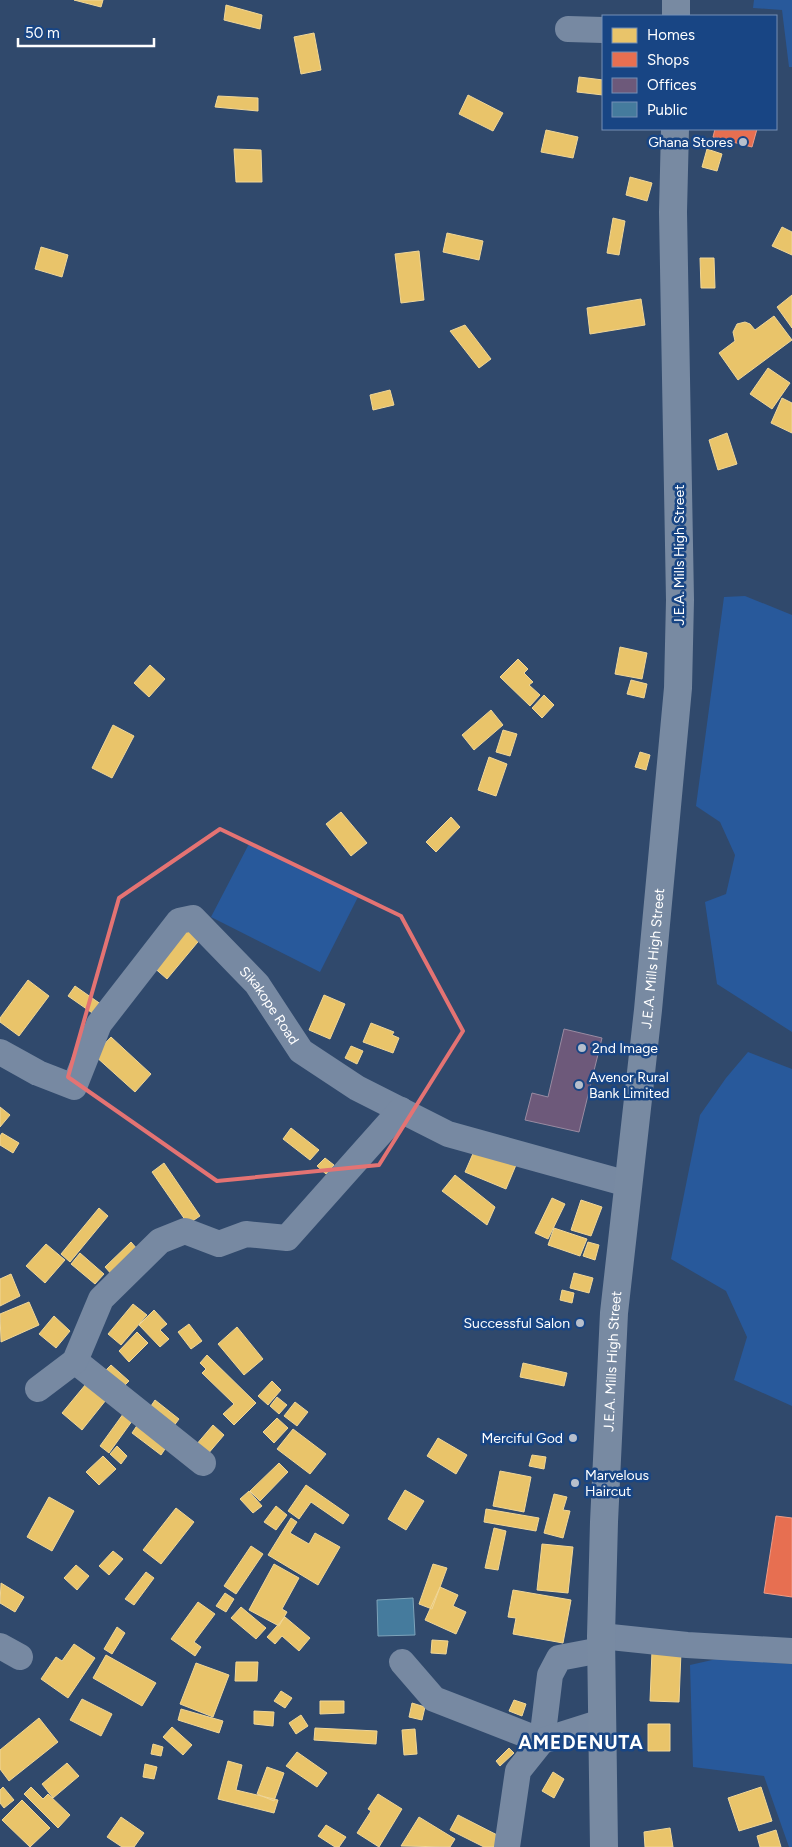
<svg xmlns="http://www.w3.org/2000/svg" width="792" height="1847" font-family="Figtree,sans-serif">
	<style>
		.green { fill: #28599b }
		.homes { fill: #e9c46a; stroke: #f0d697 }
		.shops { fill: #e76f51; stroke: #ee9a85 }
		.offices { fill: #6d597a; stroke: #998ba2 }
		.public { fill: #457b9d; stroke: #7da3ba }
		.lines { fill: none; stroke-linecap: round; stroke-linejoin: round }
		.minor { stroke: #7789a2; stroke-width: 26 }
		.highway { stroke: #788aa2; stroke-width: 28 }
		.marked { fill: none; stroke: #e47373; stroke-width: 4; stroke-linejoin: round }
		.poi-dot { fill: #b7bfcc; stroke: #184584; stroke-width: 2 }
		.labels { text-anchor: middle; stroke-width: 5; stroke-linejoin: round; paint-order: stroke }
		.poi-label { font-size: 14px; fill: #fff; stroke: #184584; text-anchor: end }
		.street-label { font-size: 14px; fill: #fff; stroke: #184584 }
		.district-label { font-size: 19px; font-weight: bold; letter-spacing: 1px; fill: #fff; stroke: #184584 }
	</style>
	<rect width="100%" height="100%" fill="#30496c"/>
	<path class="green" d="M754,0h38v67h-3l-7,-57 -29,-2z
		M745,596l47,19v417l-75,-48 -12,-82 21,-8 9,-39 -15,-33 -24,-16 28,-209z
		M250,842l108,55 -38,75 -109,-55z
		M748,1052l44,17v337l-58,-26 13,-43 -21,-46 -55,-32 29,-144 26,-37z
		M721,1658l71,6v183h-3l-25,-71 -71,-9 -3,-102z"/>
	<path class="homes" d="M74,0h29l-2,7z
		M226,5l36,10 -2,14 -36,-9z
		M314,33l7,37 -20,4 -7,-37z
		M579,77l24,3v15l-26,-3z
		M468,95l35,18 -10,18 -34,-17z
		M218,96l40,2v13l-43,-4z
		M546,130l32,7 -5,21 -32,-6z
		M234,149l27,1 1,32h-26z
		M707,149l15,5 -5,17 -15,-4z
		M630,177l22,6 -5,18 -21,-6z
		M613,218l12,3 -6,34 -12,-2z
		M782,227l10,5v23l-20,-9z
		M447,233l36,8 -4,19 -36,-8z
		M41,247l27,8 -6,22 -27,-8z
		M419,251l5,49 -23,3 -6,-49z
		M700,258h14l1,30h-14z
		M792,295v33l-15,-21z
		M641,299l4,26 -55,9 -3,-26z
		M774,316l18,24 -54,40 -19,-27 16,-12 -2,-9 4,-8 8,-2 5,2 5,6z
		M465,325l26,34 -12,9 -29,-37z
		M768,368l22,15 -18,26 -22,-15z
		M390,390l4,15 -21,5 -3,-15z
		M782,398l10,5v30l-21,-10z
		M727,433l10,31 -19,6 -9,-30z
		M620,647l27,6 -5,26 -27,-5z
		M518,659l10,10 -4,4 9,9 -4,3 11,10 -10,11 -30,-29z
		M150,665l15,14 -16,18 -15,-14z
		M631,680l16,4 -3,14 -17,-4z
		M544,695l10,10 -12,13 -10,-10z
		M491,710l12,15 -29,25 -12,-15z
		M113,725l21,11 -22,42 -20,-10z
		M503,730l14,4 -7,22 -14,-4z
		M640,752l10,3 -4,15 -11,-3z
		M489,757l18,7 -11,32 -18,-6z
		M341,812l26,31 -16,13 -25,-32z
		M451,817l9,10 -24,25 -10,-10z
		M187,924l15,13 -35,42 -16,-14z
		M28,980l21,16 -30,40 -19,-14v-4z
		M75,986l30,21 -7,10 -30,-21z
		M324,995l21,9 -15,35 -21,-9z
		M371,1023l23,9 -2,3 7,3 -6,15 -30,-11z
		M111,1037l40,37 -16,18 -41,-37z
		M351,1046l12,5 -6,13 -12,-6z
		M0,1107l10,8 -10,12z
		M291,1128l28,22 -9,10 -27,-21z
		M2,1133l17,10 -6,10 -13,-8v-9z
		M475,1149l41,16 -10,24 -41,-17z
		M325,1158l9,7 -8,9 -9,-8z
		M164,1163l36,53 -12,8 -36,-52z
		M455,1175l40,32 -8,18 -45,-34z
		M552,1198l13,6 -17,35 -13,-6z
		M581,1200l21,7 -11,29 -20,-6z
		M99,1208l9,8 -38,46 -9,-8z
		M554,1228l33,11 -7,17 -32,-11z
		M131,1242l7,8 -25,26 -8,-9z
		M588,1242l11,3 -4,15 -12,-4z
		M46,1244l19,16 -20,23 -19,-17z
		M80,1253l24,21 -9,10 -24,-20z
		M574,1273l19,5 -4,15 -19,-5z
		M11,1274l9,22 -20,10v-27z
		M562,1290l12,3 -2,10 -12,-3z
		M29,1302l10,23 -38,17 -1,-28z
		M133,1304l14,11 -26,30 -13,-11z
		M154,1310l13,14 -7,6 9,9 -9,8 -21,-22z
		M54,1316l16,15 -14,17 -17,-14z
		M189,1324l13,17 -11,8 -13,-17z
		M237,1327l26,32 -19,16 -26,-31z
		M137,1332l11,11 -19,19 -10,-11z
		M207,1355l49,48 -22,22 -11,-11 11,-10 -32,-31 4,-4 -6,-6z
		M523,1363l44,10 -3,13 -44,-9z
		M111,1365l18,16 -9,9 -18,-16z
		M272,1381l9,9 -13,15 -10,-9z
		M86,1384l20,16 -24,30 -20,-17z
		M277,1397l10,8 -8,9 -9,-8z
		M155,1400l24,19 -6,8 -24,-18z
		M295,1402l13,10 -11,14 -13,-10z
		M126,1410l9,7 -26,36 -9,-7z
		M277,1418l11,10 -14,15 -11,-11z
		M138,1424l29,22 -6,9 -29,-22z
		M213,1425l11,10 -17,20 -11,-10z
		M293,1429l33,25 -16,20 -33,-25z
		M438,1438l29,17 -11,19 -29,-18z
		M117,1446l10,10 -6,8 -11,-10z
		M532,1455l14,2 -2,12 -15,-3z
		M103,1456l13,13 -17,16 -13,-13z
		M279,1463l9,9 -28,29 -10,-10z
		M500,1471l31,6 -7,35 -31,-6z
		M306,1485l43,30 -6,9 -32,-22 -12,17 -11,-8z
		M405,1490l19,11 -18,29 -18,-11z
		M249,1491l13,15 -9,7 -13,-14z
		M554,1494l13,3 -4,13 7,1 -7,27 -19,-5z
		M49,1497l25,14 -22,40 -25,-14z
		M276,1506l11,9 -11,15 -12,-8z
		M176,1508l18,14 -33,42 -18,-14z
		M486,1509l53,9 -3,13 -52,-9z
		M291,1518l6,4 -7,11 19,11 6,-11 25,14 -22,38 -50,-30z
		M494,1528l12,3 -8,39 -13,-2z
		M542,1544l31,3 -5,46 -31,-3z
		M251,1546l12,8 -27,40 -12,-8z
		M113,1551l10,8 -14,16 -10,-9z
		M274,1564l25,14 -17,31 5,3 -8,14 -30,-16z
		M433,1564l14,4 -15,41 -13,-5z
		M76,1565l13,11 -12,14 -13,-12z
		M146,1572l8,6 -20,27 -9,-6z
		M1,1583l23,14 -9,15 -15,-9z
		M440,1587l18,8 -5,11 13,6 -10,22 -31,-14z
		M513,1590l58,10 -8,43 -50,-9 3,-16 -8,-1z
		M225,1593l9,6 -8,13 -10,-6z
		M198,1602l17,12 -21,28 7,5 -6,9 -24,-17z
		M241,1607l25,21 -10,11 -25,-21z
		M285,1617l25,21 -11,13 -17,-15 -7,8 -8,-7z
		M117,1627l8,6 -13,21 -8,-5z
		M432,1640l16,1 -2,13 -15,-1z
		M74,1644l21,14 -27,40 -27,-19 15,-22 6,4z
		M652,1651l29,1 -2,50 -29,-1z
		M106,1655l50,28 -14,23 -49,-28z
		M236,1662h22l-1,19h-22z
		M196,1663l33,12 -16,42 -33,-13z
		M281,1691l11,7 -7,10 -11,-7z
		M82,1699l30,15 -11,22 -31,-16z
		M514,1700l12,4 -4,12 -13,-5z
		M320,1701h24v12l-24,1z
		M412,1703l13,4 -3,13 -13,-3z
		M181,1709l42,12 -4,12 -41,-13z
		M254,1711l20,1 -1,14 -19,-2z
		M301,1715l7,11 -12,8 -7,-11z
		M39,1718l19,24 -49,39 -9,-12v-19z
		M648,1724h22v27h-22z
		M172,1727l20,18 -9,10 -20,-18z
		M315,1728l62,3 -1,13 -62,-4z
		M415,1729l2,25 -13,1 -2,-25z
		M153,1744l10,3 -2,9 -10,-2z
		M509,1748l5,5 -14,13 -4,-5z
		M297,1752l30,21 -10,14 -31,-21z
		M228,1761l14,4 -6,25 42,10 -4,13 -56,-14z
		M67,1763l12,13 -26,22 -11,-14z
		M145,1764l12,3 -3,12 -11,-2z
		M267,1767l17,6 -10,28 -17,-7z
		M553,1772l11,7 -10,19 -12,-7z
		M3,1787l11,13 -10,8 -4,-5v-13z
		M31,1787l12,12 5,-5 22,21 -12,13 -34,-34z
		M761,1787l11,34 -33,10 -11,-33z
		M378,1794l24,15 -23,38 -22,-14 14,-22 -3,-2z
		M22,1800l28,28 -20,19 -28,-27z
		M458,1815l49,25 -4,7h-19l-34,-17z
		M121,1817l23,16 -10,14h-12l-15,-10z
		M419,1817l36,22 -5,8 -49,-1z
		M326,1825l20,12 -7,10h-4l-17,-11z
		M670,1828l3,19h-28l-1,-15z
		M776,1830l5,17h-21l-3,-11z"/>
	<path class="shops" d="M715,129h42l-5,18 -39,-10z
		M776,1516l16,2v79l-28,-4z"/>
	<path class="offices" d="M564,1029l38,9 -23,94 -54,-12 7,-27 16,4z"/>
	<path class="public" d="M413,1598l2,37 -37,1 -1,-36z"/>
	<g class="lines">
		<g class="minor">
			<path d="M568,29l35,1"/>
			<path id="s1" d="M0,1052l38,21 36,14 25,-63 80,-103 14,-3 64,66 44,67 56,37 91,46 180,50"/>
			<path d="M75,1361l128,102"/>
			<path d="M38,1389l37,-28 26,-62 59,-58 25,-10 34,13 27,-10 41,4 114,-128"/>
			<path d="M601,1636l86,9 105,6"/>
			<path d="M0,1646l20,11"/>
			<path d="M402,1662l32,37 108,42 8,-66 9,-17 42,-8"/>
			<path d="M507,1847l11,-76 24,-30 60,-19"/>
		</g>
		<g class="highway">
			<path d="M676,0v16"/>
			<path id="s2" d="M604,1847l-3,-211 3,-114 10,-209 34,-303 30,-322 2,-88 -7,-388 2,-83"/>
		</g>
	</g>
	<path class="marked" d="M220,829l181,87 62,115 -84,134 -162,16 -149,-104 51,-179z"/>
	<g class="poi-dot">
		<circle cx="743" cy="142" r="5"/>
		<circle cx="582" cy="1048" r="5"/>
		<circle cx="579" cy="1085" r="5"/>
		<circle cx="580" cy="1323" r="5"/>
		<circle cx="573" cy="1438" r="5"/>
		<circle cx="575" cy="1483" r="5"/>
	</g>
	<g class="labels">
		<g class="poi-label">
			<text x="733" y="147">Ghana Stores</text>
			<text x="592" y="1053" text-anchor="start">2nd Image</text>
			<text x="589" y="1082" text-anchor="start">Avenor Rural<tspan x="589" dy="16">Bank Limited</tspan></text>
			<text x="570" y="1328">Successful Salon</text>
			<text x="563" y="1443">Merciful God</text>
			<text x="585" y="1480" text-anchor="start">Marvelous<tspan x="585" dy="16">Haircut</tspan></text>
		</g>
		<g class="street-label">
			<text transform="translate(679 555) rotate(-90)" y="5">J.E.A. Mills High Street</text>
			<text dy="5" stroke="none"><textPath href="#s2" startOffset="891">J.E.A. Mills High Street</textPath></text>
			<text dy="5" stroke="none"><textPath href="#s1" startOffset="411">Sikakope Road</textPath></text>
			<text dy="5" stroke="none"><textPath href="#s2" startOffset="486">J.E.A. Mills High Street</textPath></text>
		</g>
		<g class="district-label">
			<text x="581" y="1749">AMEDENUTA</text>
		</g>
	</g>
	<rect x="602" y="15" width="175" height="115" fill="#184584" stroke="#748fb5"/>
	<rect x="612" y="28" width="25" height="15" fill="#e9c46a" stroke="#748fb5"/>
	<text x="647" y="40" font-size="15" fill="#ffffff">Homes</text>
	<rect x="612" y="52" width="25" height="15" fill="#e76f51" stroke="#748fb5"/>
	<text x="647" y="65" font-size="15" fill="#ffffff">Shops</text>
	<rect x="612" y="78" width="25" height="15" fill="#6d597a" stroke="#748fb5"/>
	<text x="647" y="90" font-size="15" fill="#ffffff">Offices</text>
	<rect x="612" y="102" width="25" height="15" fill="#457b9d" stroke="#748fb5"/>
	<text x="647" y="115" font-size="15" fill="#ffffff">Public</text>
	<path d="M18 38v8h136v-8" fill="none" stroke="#ffffff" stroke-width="2.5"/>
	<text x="25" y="38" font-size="15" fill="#ffffff" stroke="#184584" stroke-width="4" paint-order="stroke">50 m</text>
</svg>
